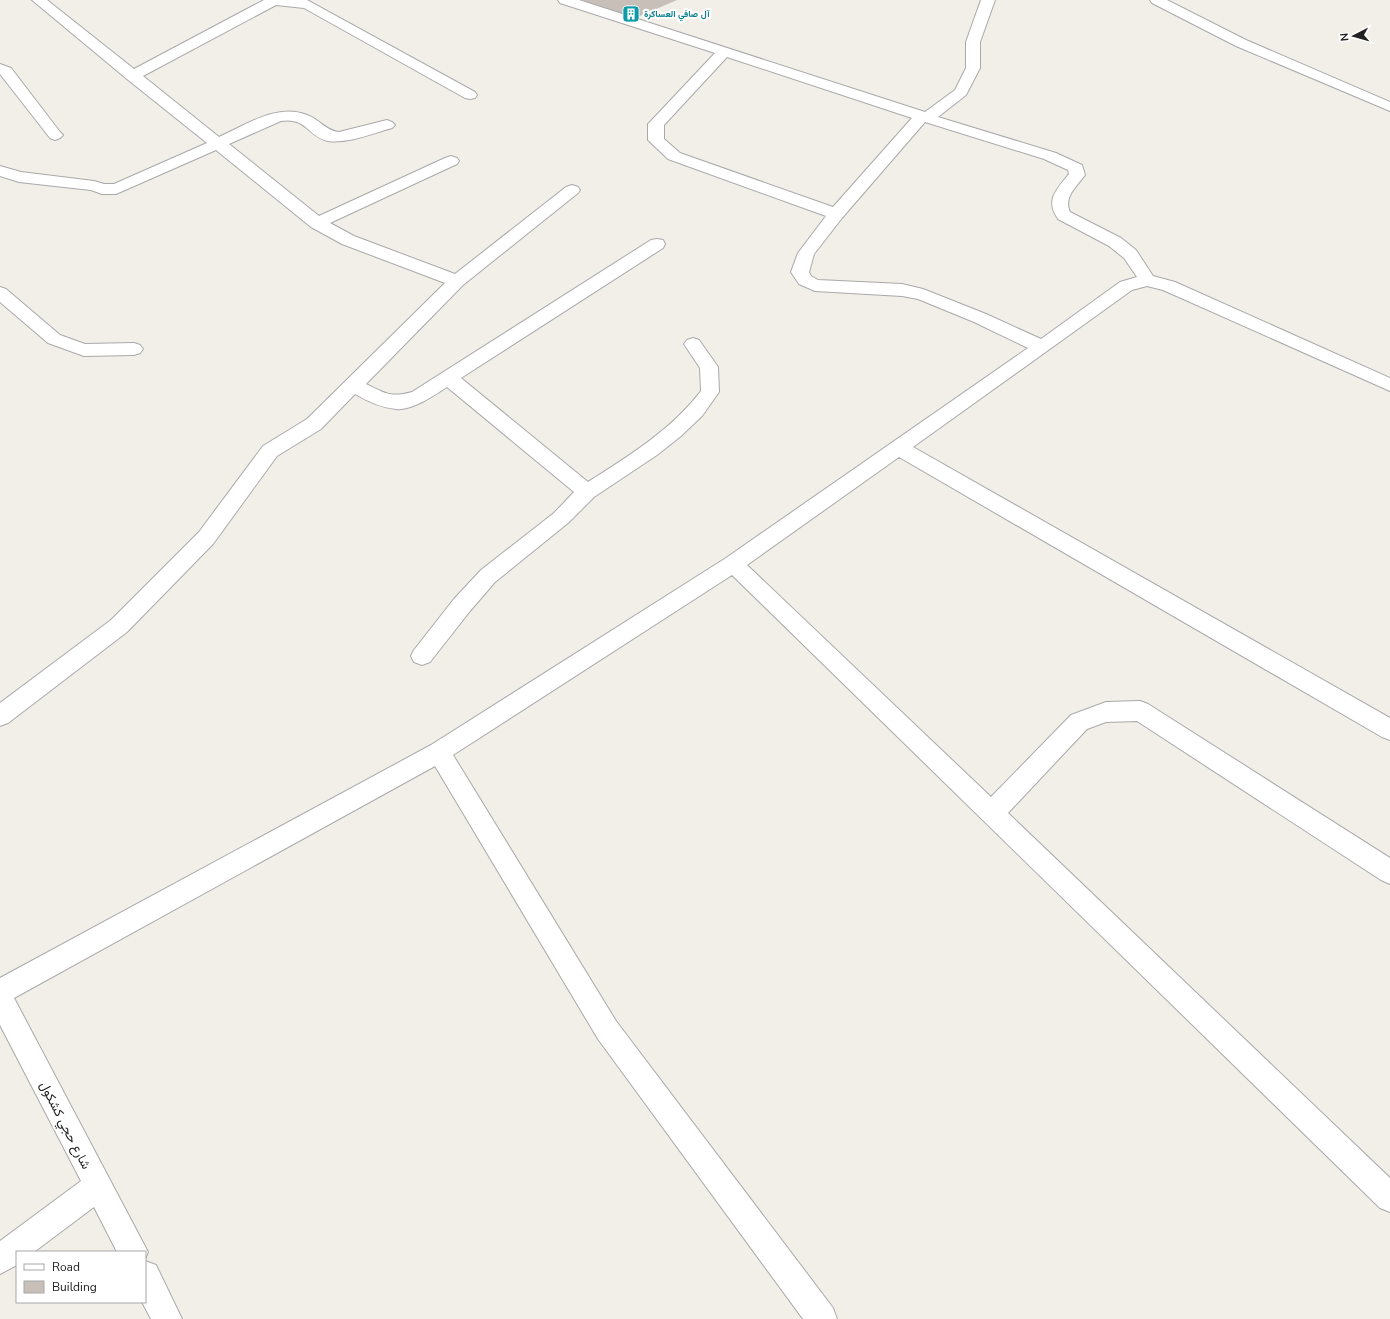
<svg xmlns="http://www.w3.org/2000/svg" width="1390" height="1319" font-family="'Nunito Sans',Vazirmatn,sans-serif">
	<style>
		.building { fill: #c7bfb8 }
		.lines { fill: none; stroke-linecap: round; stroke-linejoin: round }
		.minor-casing { stroke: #a9a9a9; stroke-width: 2 }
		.minor { fill: #fff; fill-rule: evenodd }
		.labels { text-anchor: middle; stroke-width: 4; stroke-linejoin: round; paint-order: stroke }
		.far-culture-label { font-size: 9px; font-weight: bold; fill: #0d838f; stroke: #fff; text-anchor: start }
		.near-street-label { font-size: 13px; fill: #222; stroke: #fff }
	</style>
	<rect width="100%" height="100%" fill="#f2efe9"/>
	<path class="building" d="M582,0h95l-44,19z"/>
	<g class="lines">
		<g class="minor-casing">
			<path id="minor" d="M32,0h15l87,69 130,-69h43l168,92 2,3 -2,3 -5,1 -5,-1 -161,-90 -28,-3 -133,71 76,61c27,-12 58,-34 88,-22 12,4 19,16 32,17l48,-12 5,2 3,3 -3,3c-18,5 -45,16 -64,13 -20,-4 -21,-24 -47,-20l-52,23 90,72 126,-58 6,-2 6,2 2,3 -2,3 -127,59 24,13 101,38 111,-87 6,-2 6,2 2,3 -2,3 -115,92 -97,99c19,9 24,14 46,8l239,-152 6,-1 6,1 2,4 -2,4 -202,130 127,104c41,-26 83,-52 113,-91l-1,-23 -16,-24 3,-4 6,-2 6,2 19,27 1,25 -17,24 -21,20 -24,19 -63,42 -26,26 -73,59 -25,29 -40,51 -8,3 -8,-3 -3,-6 3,-6 40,-51 27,-29 73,-57 20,-21 -127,-105c-12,8 -36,24 -51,22 -14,-1 -29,-8 -41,-15l-34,35 -44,27 -64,88 -86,88 -119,91 -8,3v-23l111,-83 88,-88 64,-86 44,-27 138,-136 -103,-39 -31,-17 -95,-77 -100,44h-14l-11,-4 -72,-8 -19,-6v-10l21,6 73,9 10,3h10l93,-41 -80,-64z
				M558,0h21l346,112 30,-22 11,-22v-26l15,-42h14l-15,42v26l-14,27 -28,22 118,36 26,12 3,10c-8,11 -22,22 -15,37l51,26 15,12 17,26 22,6 215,96v13l-227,-101 -16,-4 -15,4 -219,157 477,271v22l-8,-3 -483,-280 -152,108 244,232 80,-82 35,-13 34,-1 8,3 242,154v26l-9,-4 -244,-159 -31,1 -19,7 -79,84 382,365v34l-10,-4 -648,-633 -279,180 163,266 217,287 4,11h-34l-205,-280 -163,-273 -421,232 134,254 -3,7v-7h-28l-23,-45 -60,45h-17v13l-17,9v-33l81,-60 -81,-156v-47l431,-233 295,-187 302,-210 -54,-26 -56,-23 -16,-3 -87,-5 -16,-7 -8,-12 7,-19 28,-37 -158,-57 -20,-19v-16l3,-3 64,-68 -155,-50zM727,57l185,61 -79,89 -153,-54 -16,-14v-14zM925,122l119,37 24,11 1,4c-13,16 -24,26 -11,45l51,27 15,12 13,19 -17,5 -79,57 -55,-25 -63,-25 -21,-5 -84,-4 -7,-4 -2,-4 5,-18 28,-36z
				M1150,0h17l79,40 144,62v9l-154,-65 -84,-43z
				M0,64l11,4 49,64 3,3 -3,3 -5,2 -5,-2 -50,-64z
				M0,287l6,2 54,46 25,9 49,-1 6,2 3,4 -3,4 -6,2 -50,1 -36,-13 -48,-41z
				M145,1261l11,4 26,54h-31l-9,-17h3z"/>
		</g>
		<use href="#minor" class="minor"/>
	</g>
	<defs>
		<g id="building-square" transform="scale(0.9)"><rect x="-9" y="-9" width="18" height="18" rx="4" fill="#0f9aa8" stroke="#fff"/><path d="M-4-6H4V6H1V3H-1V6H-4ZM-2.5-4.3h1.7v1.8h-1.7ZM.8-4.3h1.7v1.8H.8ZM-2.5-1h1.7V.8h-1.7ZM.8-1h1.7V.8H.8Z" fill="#fff"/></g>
	</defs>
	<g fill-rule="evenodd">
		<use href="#building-square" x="631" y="14"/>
	</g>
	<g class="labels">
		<g class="far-culture-label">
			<text x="644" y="17">آل صافي العساكرة</text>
		</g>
		<g class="near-street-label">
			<text transform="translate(66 1125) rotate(63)" y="5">شارع حجي كشكول</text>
		</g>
	</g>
	<rect x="16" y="1251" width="130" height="52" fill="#ffffff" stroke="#a7a7a7"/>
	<rect x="24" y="1264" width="20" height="6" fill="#ffffff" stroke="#a7a7a7"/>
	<text x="52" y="1271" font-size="12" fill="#222222">Road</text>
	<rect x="24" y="1281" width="20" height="12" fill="#c7bfb8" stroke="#a7a7a7"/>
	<text x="52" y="1291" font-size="12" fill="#222222">Building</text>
	<g transform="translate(1354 36) rotate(264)" stroke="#ffffff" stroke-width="3" paint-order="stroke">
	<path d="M0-3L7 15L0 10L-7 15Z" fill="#222222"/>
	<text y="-6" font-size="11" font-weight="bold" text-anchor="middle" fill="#222222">N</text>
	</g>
</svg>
